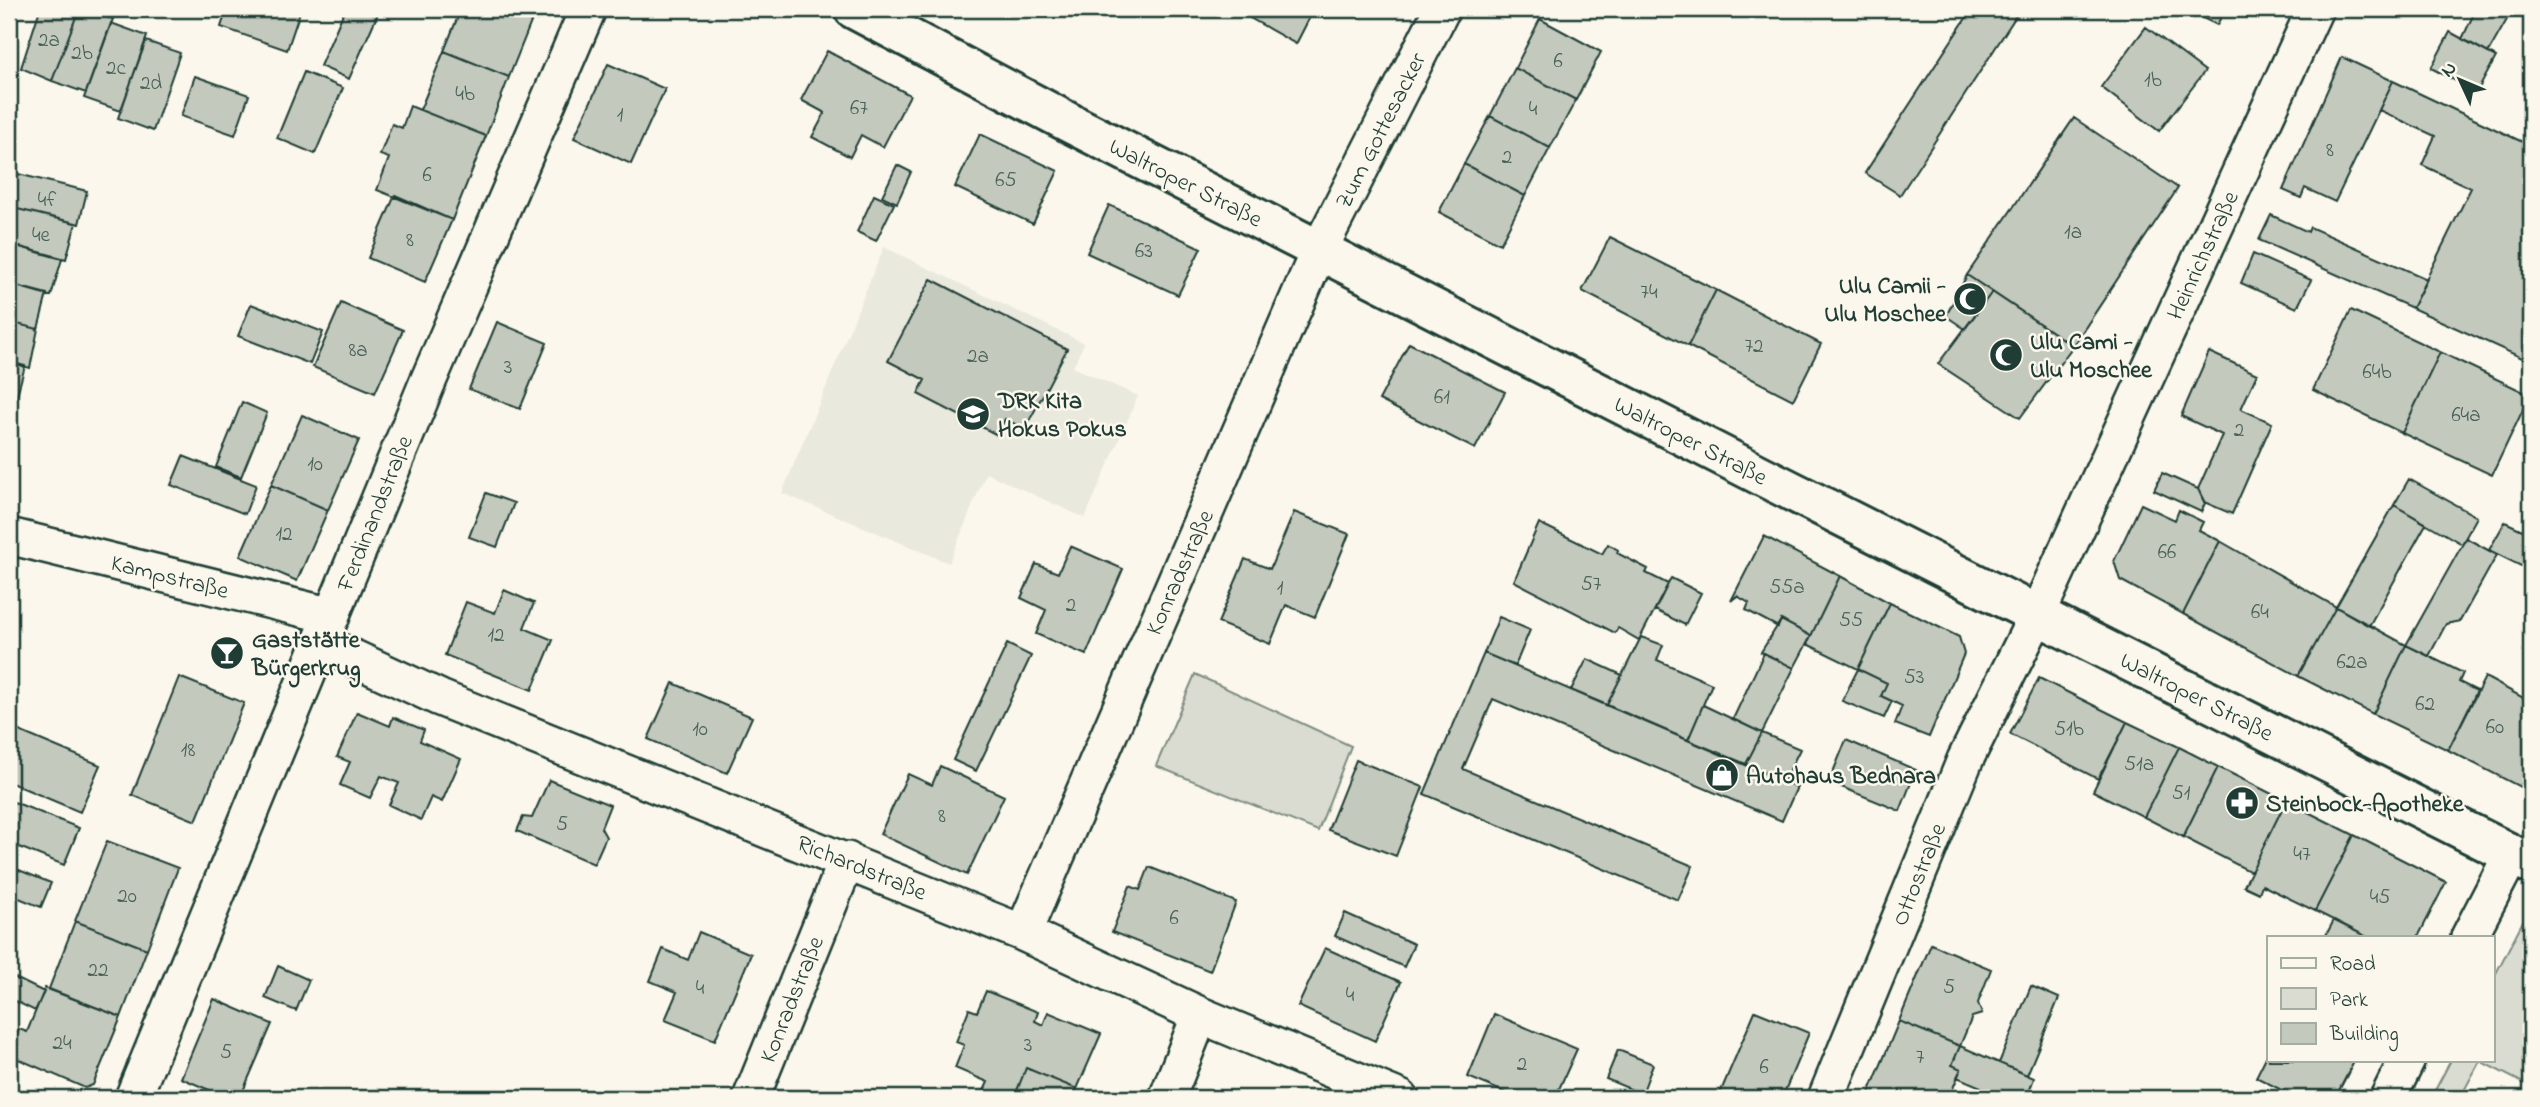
<svg xmlns="http://www.w3.org/2000/svg" width="2540" height="1107" font-family="'Indie Flower',sans-serif">
	<style>
		.built { fill: #eae9de }
		.green { fill: #dbdcd1; stroke: #7d8c82; stroke-width: 2 }
		.building { fill: #c4c9be; stroke: #1f3d34; stroke-width: 2 }
		.lines { fill: none; stroke-linecap: round; stroke-linejoin: round }
		.street-casing { stroke: #1f3d34; stroke-width: 40 }
		.secondary-casing { stroke: #1f3d34; stroke-width: 44 }
		.street { stroke: #fbf7ec; stroke-width: 35 }
		.secondary { stroke: #fbf7ec; stroke-width: 38 }
		.labels { text-anchor: middle; stroke-width: 5; stroke-linejoin: round; paint-order: stroke }
		.number-label { font-size: 21px; fill: #486056 }
		.street-label { font-size: 24px; fill: #1f3d34; stroke: #fbf7ec }
		.poi-label { font-size: 24px; font-weight: bold; fill: #1f3d34; stroke: #fbf7ec; text-anchor: start }
	</style>
	<rect width="100%" height="100%" fill="#fbf7ec"/>
	<filter id="ink" filterUnits="userSpaceOnUse"><feTurbulence type="fractalNoise" baseFrequency=".0143" numOctaves="2"/><feDisplacementMap in="SourceGraphic" scale="14" xChannelSelector="R" yChannelSelector="G"/><feConvolveMatrix kernelMatrix="1 2 1 2 8 2 1 2 1" color-interpolation-filters="sRGB"/></filter>
	<g filter="url(#ink)">
		<path class="built" d="M884,247l200,96 -11,24 65,29 -53,122 -99,-45 -37,90 -167,-70z"/>
		<path class="green" d="M1195,674l156,72 -33,85 -162,-65z
			M2523,921l8,4v162l-51,-26 -20,37h-29l20,-38h42v-81z"/>
		<path class="building" d="M40,9h39l-27,72 -31,-13z
			M79,9l34,10 -27,74 -34,-12z
			M227,9h74l-14,41 -66,-23z
			M345,9h35l-31,70 -29,-13z
			M461,9h50l22,8 -24,60 -65,-26z
			M511,9h30l-4,11z
			M1234,9h80l-18,35z
			M1972,9h33l11,7 -116,179 -35,-22z
			M2184,9h41l-8,16z
			M2476,9h37l-25,44 -26,-14z
			M9,16l8,3 -8,23z
			M1540,19l61,33 -25,48 -61,-32z
			M111,23l36,13 -26,75 -37,-13z
			M2146,27l59,44 -46,60 -58,-44z
			M2450,32l46,25 -19,35 -46,-24z
			M146,41l34,12 -27,78 -35,-13z
			M444,51l65,26 -23,59 -66,-26z
			M827,51l83,44 -27,52 -22,-12 -11,22 -38,-20 13,-24 -24,-13z
			M2342,57l51,24 -58,121 -30,-14 -4,10 -18,-8z
			M608,64l57,25 -34,75 -57,-26z
			M1515,68l61,32 -26,48 -60,-32z
			M304,72l39,16 -28,66 -38,-16z
			M195,76l54,19 -14,40 -54,-19z
			M2393,81l138,65v216l-119,-54 59,-120 -49,-23 13,-29 -56,-26z
			M410,106l76,30 -34,84 -75,-30 12,-32 -9,-3 12,-31 10,4z
			M1490,116l60,32 -25,48 -61,-32z
			M2074,118l104,70 -105,158 -106,-71z
			M980,134l78,37 -25,53 -78,-37z
			M1464,164l61,32 -25,48 -61,-32z
			M897,165l14,7 -14,31 -15,-7z
			M10,172l77,19 -8,33 -70,-17z
			M395,195l57,25 -27,62 -57,-24z
			M874,195l20,9 -18,37 -19,-9z
			M1109,205l92,43 -23,47 -91,-42z
			M9,207l67,16 -10,36 -57,-15z
			M2271,215l37,17 2,-5 117,52 -15,29 -153,-68z
			M1610,237l106,53 -28,56 -106,-55z
			M9,244l53,15 -11,37 -42,-12z
			M2253,254l58,26 -14,28 -56,-25z
			M1967,275l25,17 -27,37 -19,-13z
			M931,279l136,70 -42,80 -20,-10 -8,16 -79,-41 7,-14 -37,-19z
			M9,284l38,10 -9,35 -29,-7z
			M1716,290l105,54 -28,56 -105,-54z
			M1992,292l81,54 -53,72 -82,-54z
			M341,303l62,27 -28,63 -62,-26z
			M251,304l72,28 -13,32 -72,-28z
			M2351,310l89,42 -38,81 -89,-43z
			M9,322l29,7 -8,39 -21,-6z
			M497,322l50,21 -27,66 -51,-20z
			M1409,343l96,49 -30,57 -96,-49z
			M2209,352l48,22 -16,35 31,14 -40,91 -28,-12 -6,-13 24,-54 -41,-19z
			M2440,352l90,43 -38,80 -90,-42z
			M9,362l16,4 -10,36 -6,-1z
			M242,402l25,11 -26,64 -25,-10z
			M302,415l57,25 -31,70 -57,-25z
			M183,456l73,29 -11,29 -74,-29z
			M2162,473l36,16 7,14 -4,9 -47,-22z
			M2409,479l68,38 -15,27 -68,-39z
			M271,485l57,25 -31,71 -57,-25z
			M486,493l28,10 -17,44 -28,-10z
			M2141,504l34,16 4,-10 24,12 -4,8 21,11 -37,73 -63,-34 -6,-19z
			M2394,505l32,19 -57,102 -33,-19z
			M1294,512l55,22 -34,83 -29,-12 -16,39 -52,-21 27,-64 25,10z
			M2505,522l26,12v37l-42,-21z
			M1539,523l63,31 6,-10 10,6 -1,3 31,16 -2,4 22,11 -29,56 -21,-12 -3,5 -101,-52z
			M1764,536l76,40 -29,60 -30,-16 -3,7 -32,-17 3,-7 -12,-7 -6,5z
			M2466,538l31,17 -37,66 -14,3 -17,32 -23,-11z
			M2220,541l116,66 -38,69 -115,-62z
			M1070,546l53,23 -37,86 -50,-21 10,-24 -25,-12 15,-34 22,9z
			M9,556l8,2 -8,31z
			M1840,576l50,27 -32,66 -51,-25z
			M1671,578l30,15 -16,32 -30,-15z
			M504,590l30,13 -10,25 29,12 -21,50 -87,-35 21,-53 29,11z
			M1890,603l69,34 5,17 -35,83 -34,-13 7,-18 -21,-10 6,-13 -29,-14z
			M2336,607l70,38 -33,69 -75,-38z
			M1499,617l31,13 -15,36 -31,-13z
			M1781,620l30,16 -17,32 -33,-16z
			M1641,637l22,8 -6,15 55,24 -24,56 -81,-35z
			M1007,644l24,12 -55,115 -23,-11z
			M2406,645l57,28 -4,9 18,9 -29,59 -75,-36z
			M1484,653l313,134 -15,34 -289,-122 -30,70 230,97 -15,34 -254,-106z
			M1764,653l30,15 -32,65 -29,-14z
			M1587,659l35,16 -15,30 -36,-15z
			M1858,669l29,14 -6,13 11,5 -8,17 -42,-17z
			M179,677l65,26 -48,118 -64,-26z
			M2485,677l46,25v63l-11,22 -72,-37z
			M2039,678l88,44 -29,57 -88,-45z
			M673,683l79,34 -25,56 -79,-34z
			M1703,705l59,28 -16,31 -58,-24z
			M357,712l33,14 3,-9 31,13 -4,11 41,18 -19,43 -11,-5 -10,23 -32,-15 10,-22 -18,-7 -11,22 -30,-13 10,-23 -13,-5z
			M2127,722l52,25 -35,70 -51,-26z
			M12,728l88,37 -20,47 -71,-30v-47z
			M1762,733l38,16 -16,32 -38,-17z
			M1846,740l70,30 -16,41 -71,-29z
			M2179,747l39,20 -35,70 -39,-20z
			M1356,760l67,27 -27,69 -68,-26z
			M2531,765v29l-11,-7z
			M940,766l64,30 -37,79 -87,-41 28,-60 24,11z
			M2218,767l68,34 -35,71 -68,-35z
			M549,780l61,25 -9,23 5,9 -12,27 -77,-33 6,-14 9,1z
			M2286,801l68,34 -39,76 -53,-26 -3,8 -15,-7z
			M14,802l65,26 -15,37 -55,-22v-28z
			M2354,835l92,47 -28,55h-51l-52,-26z
			M107,841l71,27 -31,81 -72,-28z
			M9,866l42,17 -10,24 -32,-13z
			M1149,867l87,35 -26,69 -98,-39 18,-46 10,4z
			M1345,913l69,31 -10,23 -69,-31z
			M2334,920l33,17h-42z
			M75,921l72,28 -26,68 -72,-28z
			M699,932l52,22 -36,86 -50,-20 12,-28 -27,-11 13,-32 25,11z
			M1931,944l60,25 -13,34 4,11 -10,3 -12,29 -61,-25z
			M1325,948l76,34 -26,59 -77,-35z
			M278,966l31,14 -13,31 -31,-13z
			M9,975l35,17 -9,19 -26,-13z
			M2031,986l28,12 -32,77 -28,-12z
			M45,988l76,29 -28,68 -8,3 -76,-33 10,-26 8,3z
			M986,991l52,21 -3,9 8,4 5,-13 53,22 -24,55 -51,-21 -12,30h-12l-18,-7 4,-9 -33,-14 9,-23 -8,-3 13,-33 8,3z
			M214,999l58,25 -32,74h-12l-47,-20z
			M1755,1011l54,22 -27,65h-64z
			M1494,1014l83,35 -22,49h-37l-50,-21z
			M1899,1021l61,25 -8,19 9,4 -12,29h-82z
			M1960,1046l74,32 -7,20 -49,-2 3,-9 -24,-10 4,-8 -9,-4z
			M1618,1050l35,14 -11,30 -36,-15z
			M2269,1051v9h86l-20,38h-38l-41,-21z
			M1026,1068l51,21 -3,9h-60z
			M984,1091l18,7h-21z"/>
		<g class="lines">
			<g class="street-casing">
				<path id="street" d="M9,536l323,80
					M321,643l119,55 583,235 177,82 200,83
					M1023,933l296,-683 123,-241
					M2469,937l43,-83
					M133,1098l293,-712 162,-377
					M751,1098l96,-238
					M1167,1098l33,-83
					M1826,1098l139,-338 72,-145 278,-606
					M2388,1098l19,-38"/>
			</g>
			<g class="secondary-casing">
				<path id="secondary" d="M854,9l214,113 694,354 769,388"/>
			</g>
			<use href="#street" class="street"/>
			<use href="#secondary" class="secondary"/>
		</g>
	</g>
	<defs>
		<g id="mosque-disc" transform="scale(1.75)"><circle r="9.5" fill="#1f3d34" stroke="#fbf7ec"/><path d="M3.5-4.9A6 6 0 1 0 3.5 4.9A5 5 0 1 1 3.5-4.9Z" fill="#fff"/></g>
		<g id="school-disc" transform="scale(1.75)"><circle r="9.5" fill="#1f3d34" stroke="#fbf7ec"/><path d="M0-5L7-2L0 1L-7-2ZM-4 1L0 2.5L4 1V4Q0 6-4 4Z" fill="#fff"/></g>
		<g id="bar-disc" transform="scale(1.75)"><circle r="9.5" fill="#1f3d34" stroke="#fbf7ec"/><path d="M-6-5H6L.8 .8V4.5H3.5V6h-7V4.5H-.8V.8Z" fill="#fff"/></g>
		<g id="shop-disc" transform="scale(1.75)"><circle r="9.5" fill="#1f3d34" stroke="#fbf7ec"/><path d="M-5-2.5h2.3a2.7 3.5 0 0 1 5.4 0H5L5.5 6h-11ZM-1.5-2.5h3a1.5 2.3 0 0 0-3 0Z" fill="#fff"/></g>
		<g id="pharmacy-disc" transform="scale(1.75)"><circle r="9.5" fill="#1f3d34" stroke="#fbf7ec"/><path d="M-2-6h4v4h4v4h-4v4h-4v-4h-4v-4h4Z" fill="#fff"/></g>
	</defs>
	<g fill-rule="evenodd">
		<use href="#mosque-disc" x="1970" y="299"/>
		<use href="#mosque-disc" x="2006" y="355"/>
		<use href="#school-disc" x="973" y="414"/>
		<use href="#bar-disc" x="227" y="653"/>
		<use href="#shop-disc" x="1722" y="775"/>
		<use href="#pharmacy-disc" x="2242" y="803"/>
	</g>
	<g class="labels">
		<g class="number-label">
			<text x="49" y="46">2a</text>
			<text x="82" y="59">2b</text>
			<text x="1558" y="67">6</text>
			<text x="116" y="74">2c</text>
			<text x="2153" y="86">1b</text>
			<text x="151" y="89">2d</text>
			<text x="465" y="100">4b</text>
			<text x="859" y="114">67</text>
			<text x="1533" y="115">4</text>
			<text x="620" y="121">1</text>
			<text x="2330" y="156">8</text>
			<text x="1507" y="163">2</text>
			<text x="427" y="181">6</text>
			<text x="1006" y="186">65</text>
			<text x="47" y="206">4f</text>
			<text x="2073" y="238">1a</text>
			<text x="41" y="241">4e</text>
			<text x="410" y="246">8</text>
			<text x="1144" y="257">63</text>
			<text x="1649" y="298">74</text>
			<text x="1754" y="352">72</text>
			<text x="358" y="356">8a</text>
			<text x="978" y="362">2a</text>
			<text x="508" y="373">3</text>
			<text x="2377" y="378">64b</text>
			<text x="1442" y="403">61</text>
			<text x="2466" y="421">64a</text>
			<text x="2239" y="436">2</text>
			<text x="315" y="470">10</text>
			<text x="284" y="540">12</text>
			<text x="2167" y="558">66</text>
			<text x="1591" y="590">57</text>
			<text x="1787" y="593">55a</text>
			<text x="1280" y="594">1</text>
			<text x="1071" y="611">2</text>
			<text x="2260" y="618">64</text>
			<text x="1851" y="626">55</text>
			<text x="496" y="641">12</text>
			<text x="2352" y="668">62a</text>
			<text x="1914" y="683">53</text>
			<text x="2425" y="710">62</text>
			<text x="2495" y="733">60</text>
			<text x="700" y="735">10</text>
			<text x="2069" y="735">51b</text>
			<text x="188" y="756">18</text>
			<text x="2139" y="770">51a</text>
			<text x="2181" y="799">51</text>
			<text x="942" y="822">8</text>
			<text x="562" y="830">5</text>
			<text x="2302" y="860">47</text>
			<text x="127" y="902">20</text>
			<text x="2380" y="903">45</text>
			<text x="1174" y="924">6</text>
			<text x="98" y="976">22</text>
			<text x="1949" y="993">5</text>
			<text x="700" y="994">4</text>
			<text x="1350" y="1001">4</text>
			<text x="62" y="1049">24</text>
			<text x="1028" y="1051">3</text>
			<text x="226" y="1058">5</text>
			<text x="1920" y="1063">7</text>
			<text x="1522" y="1070">2</text>
			<text x="1764" y="1073">6</text>
		</g>
		<g class="street-label">
			<text transform="translate(1380 130) rotate(-63)" y="8">Zum Gottesacker</text>
			<text transform="translate(1186 182) rotate(27)" y="8">Waltroper Straße</text>
			<text transform="translate(2202 255) rotate(-65)" y="8">Heinrichstraße</text>
			<text transform="translate(1691 440) rotate(27)" y="8">Waltroper Straße</text>
			<text transform="translate(374 513) rotate(-68)" y="8">Ferdinandstraße</text>
			<text transform="translate(1179 572) rotate(-66)" y="8">Konradstraße</text>
			<text transform="translate(170 576) rotate(14)" y="8">Kampstraße</text>
			<text transform="translate(2197 696) rotate(27)" y="8">Waltroper Straße</text>
			<text transform="translate(862 867) rotate(22)" y="8">Richardstraße</text>
			<text transform="translate(1918 874) rotate(-68)" y="8">Ottostraße</text>
			<text transform="translate(791 999) rotate(-68)" y="8">Konradstraße</text>
		</g>
		<g class="poi-label">
			<text x="1946" y="293" text-anchor="end">Ulu Camii -<tspan x="1946" dy="28">Ulu Moschee</tspan></text>
			<text x="2030" y="349">Ulu Cami -<tspan x="2030" dy="28">Ulu Moschee</tspan></text>
			<text x="998" y="408">DRK Kita<tspan x="998" dy="28">Hokus Pokus</tspan></text>
			<text x="252" y="647">Gaststätte<tspan x="252" dy="28">Bürgerkrug</tspan></text>
			<text x="1746" y="783">Autohaus Bednara</text>
			<text x="2266" y="811">Steinbock-Apotheke</text>
		</g>
	</g>
	<rect width="2540" height="1107" fill="none" stroke="#fbf7ec" stroke-width="35"/>
	<rect x="18" y="18" width="2505" height="1072" fill="none" stroke="#1f3d34" stroke-width="2.5" filter="url(#ink)"/>
	<rect x="2267" y="936" width="228" height="126" fill="#fbf7ec" stroke="#a3ada2" stroke-width="2"/>
	<rect x="2281" y="958" width="35" height="10" fill="#fbf7ec" stroke="#a3ada2" stroke-width="2"/>
	<text x="2330" y="970" font-size="21" fill="#1f3d34">Road</text>
	<rect x="2281" y="988" width="35" height="21" fill="#dbdcd1" stroke="#a3ada2" stroke-width="2"/>
	<text x="2330" y="1006" font-size="21" fill="#1f3d34">Park</text>
	<rect x="2281" y="1023" width="35" height="21" fill="#c4c9be" stroke="#a3ada2" stroke-width="2"/>
	<text x="2330" y="1040" font-size="21" fill="#1f3d34">Building</text>
	<g transform="translate(2460 80) rotate(314)" stroke="#fbf7ec" stroke-width="5" paint-order="stroke">
	<path d="M0-5L12 26L0 18L-12 26Z" fill="#1f3d34"/>
	<text y="-10" font-size="19" font-weight="bold" text-anchor="middle" fill="#1f3d34">N</text>
	</g>
</svg>
